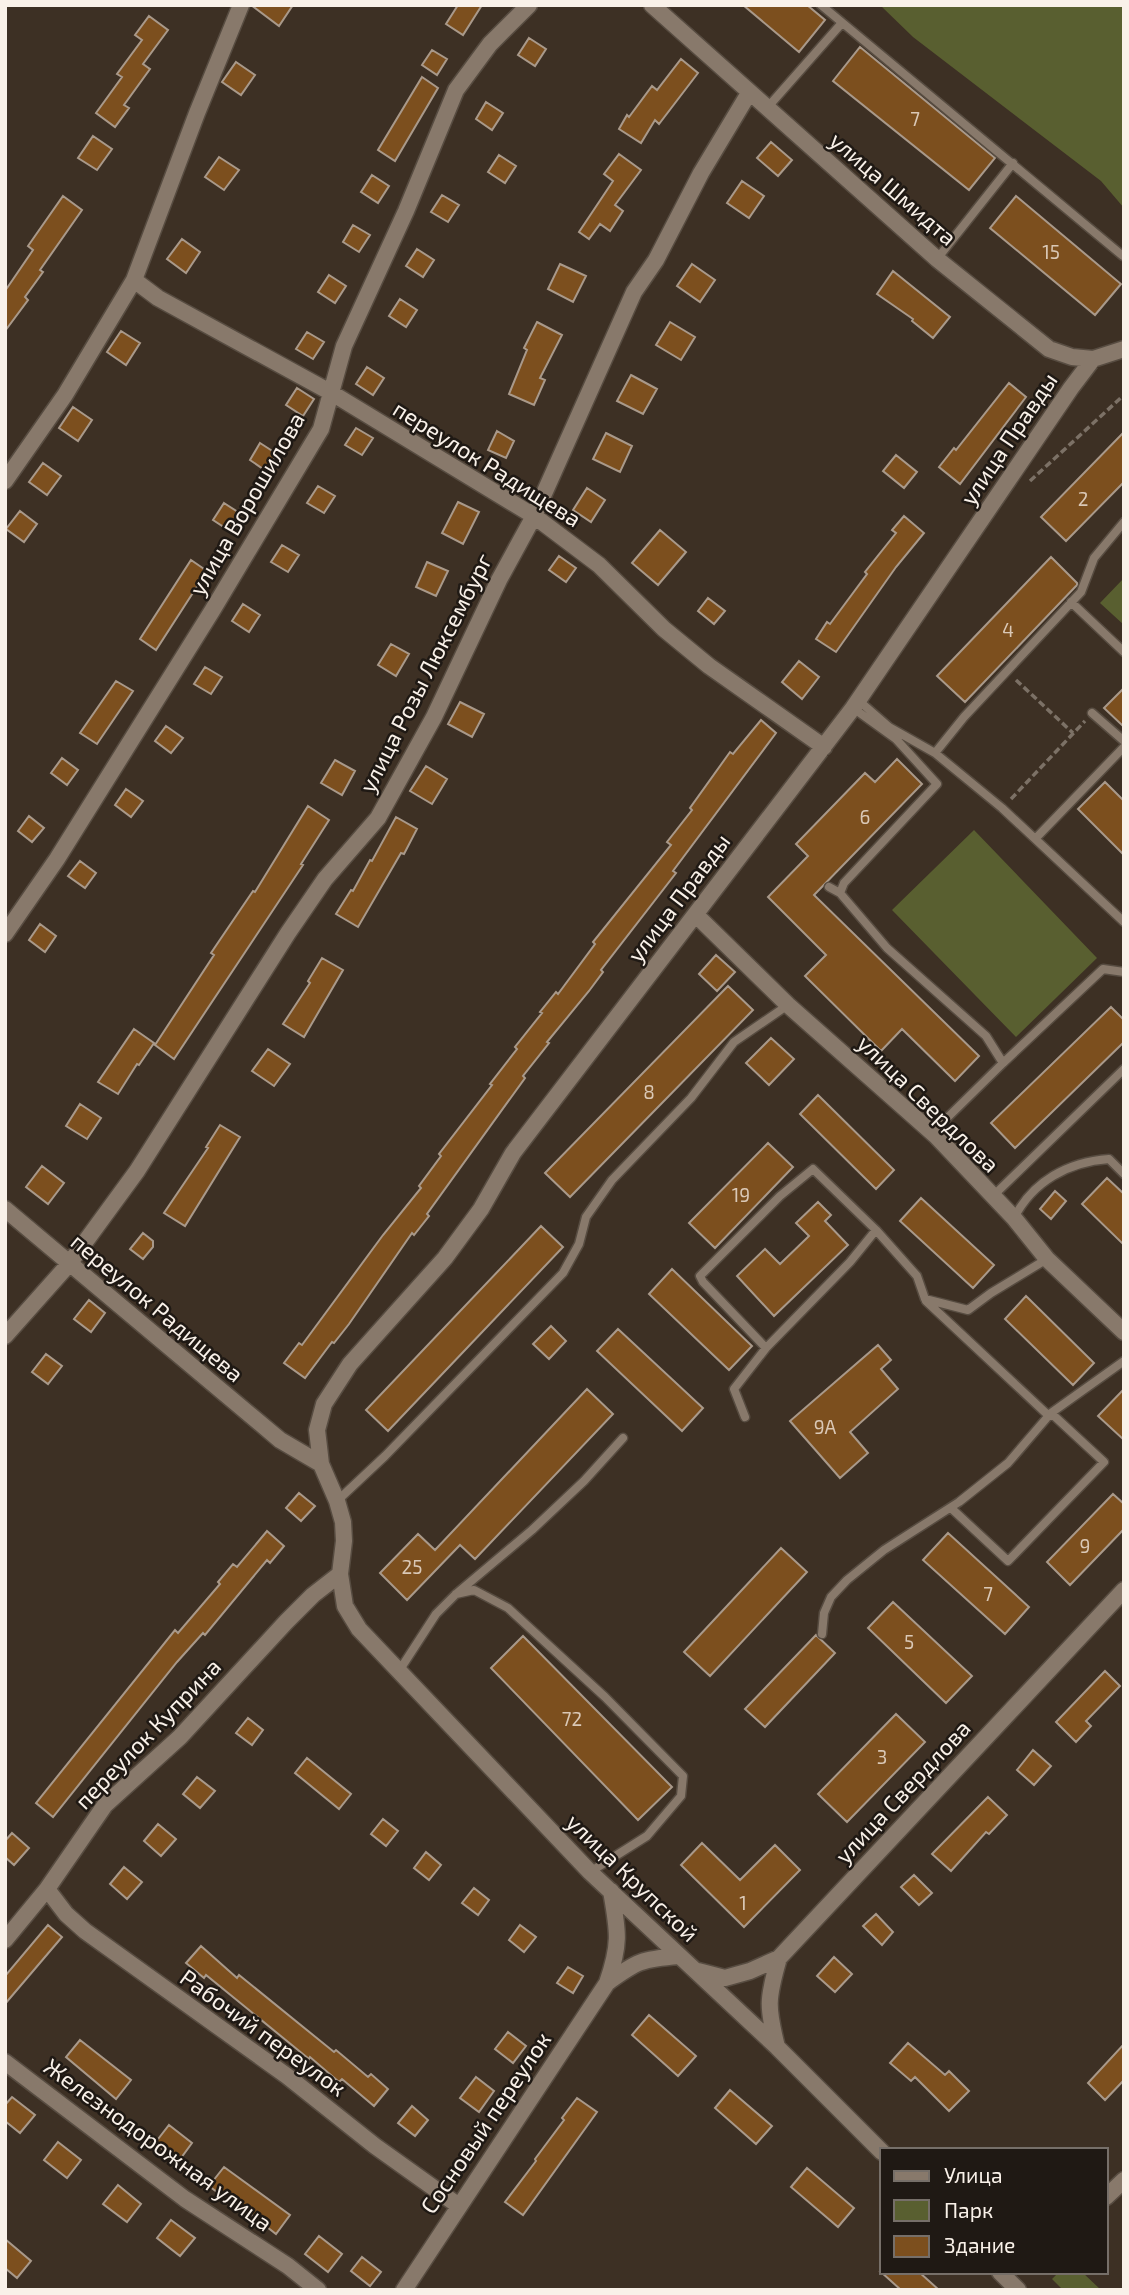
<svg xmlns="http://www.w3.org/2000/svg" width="1129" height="2295" font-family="'Exo 2',sans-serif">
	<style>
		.green { fill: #595f30 }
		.building { fill: #7c4f1e; stroke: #a9998a; stroke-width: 2 }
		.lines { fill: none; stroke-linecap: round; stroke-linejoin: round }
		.service-casing { stroke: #574c41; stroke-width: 11 }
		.minor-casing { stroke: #574c41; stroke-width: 19 }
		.path { stroke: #7c7166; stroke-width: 3.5; stroke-dasharray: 7 3.5; stroke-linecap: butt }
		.service { stroke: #88796b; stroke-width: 8 }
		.minor { stroke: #88796b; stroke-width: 16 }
		.labels { text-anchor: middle; stroke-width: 5; stroke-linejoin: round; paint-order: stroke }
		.number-label { font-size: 19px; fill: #dac8b6 }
		.street-label { font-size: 23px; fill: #f9f1e9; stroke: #1f1914 }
	</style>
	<rect width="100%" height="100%" fill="#3d3024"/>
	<path class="green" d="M880,5h244v203l-23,-27 -188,-144z
		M1124,578v47l-24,-22z
		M974,830l123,128 -81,79 -124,-127z
		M1059,2272h23l19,18h-38l-11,-11z"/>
	<path class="building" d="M251,5h42l-14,21z
		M458,5h24l-19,30 -17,-11z
		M743,5h64l18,15 -26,32z
		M149,16l19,14 -25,34 7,5 -26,36 5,3 -14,19 -19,-14 26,-36 -5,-3 25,-34 -7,-5z
		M529,38l17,11 -11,17 -17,-11z
		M860,47l135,111 -26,32 -136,-109z
		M432,50l15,9 -10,16 -15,-10z
		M681,59l17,14 -39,51 -4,-4 -14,23 -22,-14 8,-14 2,2 23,-31 5,4z
		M236,62l19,13 -14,20 -19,-13z
		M422,77l16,11 -43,73 -17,-11z
		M486,102l17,11 -11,17 -16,-11z
		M93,136l19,13 -15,21 -19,-12z
		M771,142l21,18 -14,16 -21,-18z
		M619,154l22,16 -26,35 8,6 -13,20 -10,-7 -11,15 -10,-7 34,-51 -9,-7z
		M499,155l17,11 -11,17 -17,-11z
		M219,157l20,13 -15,20 -19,-13z
		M372,175l17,11 -11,17 -17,-11z
		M742,181l22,15 -15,22 -22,-15z
		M442,195l17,10 -11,17 -17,-10z
		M63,196l19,14 -42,60 3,2 -18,25 3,3 -23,31v-40l28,-41 -5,-4z
		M1016,196l105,88 -26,31 -105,-87z
		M353,225l17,10 -11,17 -16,-10z
		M182,239l18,13 -14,21 -19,-14z
		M417,249l17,11 -11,17 -17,-11z
		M560,264l26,12 -13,26 -25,-13z
		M692,264l23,16 -15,22 -23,-16z
		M893,271l57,46 -17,21 -21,-17 1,-2 -36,-25z
		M329,275l17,11 -11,17 -17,-11z
		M400,299l17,11 -11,17 -17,-11z
		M537,322l25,13 -22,43 5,2 -11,25 -25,-11 18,-44 -3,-2z
		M670,322l25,15 -14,23 -25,-15z
		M121,331l19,12 -14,22 -19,-13z
		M307,332l17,10 -11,17 -17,-10z
		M367,367l17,11 -11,17 -17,-11z
		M631,375l26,14 -14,25 -26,-13z
		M1009,383l17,14 -66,87 -21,-17 15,-19 2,2z
		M297,388l17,11 -11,17 -17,-11z
		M73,407l19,13 -14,21 -19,-13z
		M356,428l17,10 -11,17 -17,-10z
		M497,431l17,10 -8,17 -18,-8z
		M1124,432v50l-58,59 -25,-24z
		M606,433l26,13 -12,26 -27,-13z
		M260,443l17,11 -11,17 -16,-11z
		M896,455l21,17 -13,16 -21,-17z
		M43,463l18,13 -14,19 -18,-13z
		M318,486l17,10 -11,17 -17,-10z
		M587,488l18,12 -14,22 -18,-12z
		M458,502l21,10 -16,32 -21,-11z
		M224,503l17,11 -11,17 -17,-11z
		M20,511l17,13 -13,18 -18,-13z
		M904,516l20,17 -28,34 -60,85 -20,-13 11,-17 3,2 37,-50 -2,-2 31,-39 -4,-3z
		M660,530l26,22 -28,33 -26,-22z
		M282,545l17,10 -11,17 -17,-10z
		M559,556l17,12 -10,14 -17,-12z
		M1051,557l26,26v2l-112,117 -28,-26z
		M191,560l16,11 -51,79 -16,-11z
		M427,562l21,9 -12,25 -20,-9z
		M708,598l17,13 -11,13 -16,-13z
		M243,604l17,11 -11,17 -17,-11z
		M391,644l18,10 -13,22 -18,-11z
		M799,661l20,16 -17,22 -20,-17z
		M205,667l17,10 -11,17 -17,-10z
		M116,681l17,10 -36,53 -17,-11z
		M1124,688v39l-20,-19z
		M460,702l24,12 -12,23 -24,-13z
		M761,720l15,13 -103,138 3,2 -75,97 2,2 -14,19 -42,51 2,1 -26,33 2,2 -98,136 2,2 -15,19 -2,-2 -63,91 -15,19 -2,-1 -27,36 -21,-15 15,-20 3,2 81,-110 38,-47 -2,-2 22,-30 -2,-2 53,-69 -2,-1 27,-35 -2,-2 27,-34 -2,-1 16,-20 2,2 37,-50 -2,-2 78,-97 -4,-3 25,-32 -2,-2 40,-56 3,2z
		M166,726l17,12 -12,15 -16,-12z
		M62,758l16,12 -11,15 -16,-12z
		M897,759l25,25 -108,111 165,161 -24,25 -53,-52 -21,22 -76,-75 21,-21 -58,-58 40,-41 -12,-12 69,-71 10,9z
		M335,760l20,11 -13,24 -21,-12z
		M426,766l21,13 -15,25 -22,-13z
		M1105,782l19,19v54l-46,-46z
		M126,789l17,12 -12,16 -16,-12z
		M308,806l21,14 -28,44 2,1 -129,194 -19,-14 59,-90 -3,-2 42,-62 2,1z
		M29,816l15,12 -12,14 -14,-11z
		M396,817l21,12 -13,25 -3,-1 -43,74 -22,-13 15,-24 2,1 17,-31 2,1z
		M80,861l16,12 -11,15 -17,-12z
		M40,924l16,12 -11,16 -16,-12z
		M716,955l19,17 -18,19 -18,-17z
		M322,958l21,12 -39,67 -21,-13 27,-41 -2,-2z
		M728,986l25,24 -183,187 -25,-24z
		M1111,1007l13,13v22l-109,106 -24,-25z
		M134,1029l20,14 -15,22 -2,-1 -19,30 -20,-12z
		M771,1038l23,21 -25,26 -23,-22z
		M268,1049l22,15 -16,22 -22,-15z
		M818,1095l76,75 -18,19 -76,-75z
		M80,1104l21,14 -14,21 -21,-13z
		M220,1125l20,12 -55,89 -21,-13 44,-65 -2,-1z
		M768,1143l25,24 -78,81 -26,-25z
		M42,1166l22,17 -16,21 -22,-17z
		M1107,1178l17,16v51l-42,-41z
		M1055,1191l11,10 -15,18 -11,-10z
		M921,1198l73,67 -21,23 -73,-67z
		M818,1202l13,13 -6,6 23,24 -74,71 -37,-40 28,-27 15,15 29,-28 -13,-13z
		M541,1226l22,21 -175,184 -22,-21z
		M143,1233l10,8v6l-10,12 -13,-10z
		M672,1269l80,77 -23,24 -80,-76z
		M1026,1296l68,67 -21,22 -68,-66z
		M89,1300l16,13 -14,19 -17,-13z
		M551,1326l15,15 -17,18 -16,-15z
		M618,1329l85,79 -21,23 -85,-80z
		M878,1345l13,15 -10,9 17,20 -48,43 18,21 -28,25 -50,-57z
		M46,1354l16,12 -14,18 -16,-12z
		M587,1389l26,25 -138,145 -15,-14 -53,55 -27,-27 38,-39 17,16z
		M1124,1389v51l-26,-24z
		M299,1493l16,13 -14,15 -15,-13z
		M1113,1494l11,10v25l-54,56 -23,-23z
		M267,1531l17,15 -14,17 -3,-3 -62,75 -2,-2 -26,29 -124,155 -17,-14 139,-173 3,3 42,-49 -2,-2 15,-18 4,3z
		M948,1533l81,74 -24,27 -82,-74z
		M781,1548l26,24 -97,104 -26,-24z
		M893,1602l79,74 -26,27 -78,-75z
		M816,1635l19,18 -70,74 -20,-18z
		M523,1636l149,151 -34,33 -147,-152z
		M1105,1671l15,15 -34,35 5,5 -15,16 -20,-20z
		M896,1714l29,28 -78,80 -29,-28z
		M248,1718l15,12 -11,15 -16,-12z
		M1033,1750l18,16 -17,19 -17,-15z
		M307,1758l44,36 -12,15 -44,-36z
		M197,1777l18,14 -15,17 -17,-14z
		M988,1797l19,18 -18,19 -3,-2 -35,39 -19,-17z
		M383,1819l15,12 -12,15 -15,-12z
		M158,1824l18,15 -15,17 -17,-15z
		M12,1833l17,15 -15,17 -9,-8v-16z
		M702,1843l38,37 35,-35 25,25 -56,57 -63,-62z
		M426,1852l15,13 -12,15 -15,-12z
		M124,1867l18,15 -15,17 -17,-15z
		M914,1875l18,18 -13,12 -18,-18z
		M474,1888l15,12 -11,15 -16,-12z
		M876,1914l17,18 -11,13 -19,-19z
		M48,1925l14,12 -57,67v-28z
		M520,1925l16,12 -12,15 -15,-12z
		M201,1946l36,32 2,-3 95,77 2,-2 32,27 3,-3 17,15 -14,17 -32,-27 -3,3 -29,-25 -1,2 -103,-84 -2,3 -18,-15z
		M834,1957l18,17 -17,18 -18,-16z
		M568,1967l15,9 -10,17 -16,-10z
		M649,2015l47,41 -18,20 -46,-41z
		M508,2032l18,14 -13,17 -18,-14z
		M80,2040l51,40 -15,19 -50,-42z
		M908,2043l37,32 4,-4 20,20 -20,20 -34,-34 -4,4 -21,-18z
		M1124,2044v36l-19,20 -17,-17z
		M476,2077l18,14 -15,21 -19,-14z
		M730,2090l42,36 -16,18 -41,-36z
		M12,2097l23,18 -15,18 -15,-12v-16z
		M577,2098l20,14 -74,103 -18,-13 31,-41 -1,-2 29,-39 -2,-2z
		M412,2106l16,14 -13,16 -17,-13z
		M169,2125l23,18 -14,19 -23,-19z
		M58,2142l23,18 -14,18 -23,-18z
		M224,2167l66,48 -14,19 -41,-32 -2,2 -24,-18z
		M807,2168l47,40 -16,19 -47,-40z
		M118,2185l23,19 -14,18 -24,-18z
		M171,2220l24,18 -15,18 -23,-18z
		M319,2236l23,18 -14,18 -23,-18z
		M5,2239l26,22 -14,17 -12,-10z
		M362,2257l19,15 -11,14 -19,-15z
		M881,2272h38l20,18h-38z"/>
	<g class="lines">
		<g class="service-casing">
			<path id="service" d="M821,5l302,251
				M767,108l74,-84
				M937,259l76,-96
				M1071,602l53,50
				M858,700l31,27 46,26 67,55 122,114
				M1092,713l32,28
				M935,753l29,-36 117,-125 13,-34 30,-36
				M1036,838l88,-91
				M829,887l11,6 47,55 99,88 17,27 -56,55 -11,18
				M840,893l4,-10 93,-99 -41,-45 -43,-31
				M1003,1063l100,-94 21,3
				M993,1196l131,-127
				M1014,1218c19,-37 54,-56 95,-59l15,15
				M926,1301l123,115
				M766,1348l84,-86 26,-32
				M745,1417l-11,-28 32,-41 -63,-66 -3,-6 80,-80 33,-27 63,61 41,46 8,23 43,11 23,-17 56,-34
				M337,1501l48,-45 178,-183 16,-29 7,-27 26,-37 79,-82 43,-56 54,-37
				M951,1508l57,53 96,-99 -53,-49
				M456,1594l18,-4 34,18 97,89 78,79 -2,20 -34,40 -57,36
				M822,1634l2,-21 7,-16 16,-17 37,-30 75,-48 49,-39 43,-50 73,-52
				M399,1671l37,-57 20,-20 76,-64 52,-49 39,-43"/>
		</g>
		<g class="minor-casing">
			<path id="minor" d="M652,5l285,254 112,90 23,8 21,2 31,-10
				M134,280l24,18 172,94 204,124 65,49 65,64 45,37 115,81
				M5,481l60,-86 69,-115 63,-167 44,-108
				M696,915l92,90 148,131 78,82 33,41 77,73
				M5,934l52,-75 155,-248 109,-182 23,-83 62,-135 50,-121 34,-46 39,-39
				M5,1209l275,231 41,24 16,37 6,21 1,19 -4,33 5,32 14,23 231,243 187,175 105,105
				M5,1336l64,-72 68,-93 151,-238 37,-54 53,-61 56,-101 65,-137 35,-64 100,-224 22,-32 45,-87 48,-80
				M321,1464l-4,-34 7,-26 26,-40 95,-106 36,-49 32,-56 340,-445 218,-320 22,-29
				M47,1889l19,25 19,17 202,145 88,70 84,60
				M5,1940l42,-51 58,-84 75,-68 106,-115 27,-27 27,-21
				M698,1971l27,7 25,-7 29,-13
				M607,1983c30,-22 35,-24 72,-27
				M777,2047c-10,-40 -10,-48 2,-89l345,-368
				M5,2062l180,137 103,67 30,24
				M1106,2197l18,-17
				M1000,2272l18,18
				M404,2290l203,-307c14,-40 11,-52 4,-92"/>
		</g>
		<path class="path" d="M1030,481l94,-86
			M1016,680l57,53
			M1011,799l74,-78"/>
		<use href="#service" class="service"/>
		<use href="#minor" class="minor"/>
	</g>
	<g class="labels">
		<g class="number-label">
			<text x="915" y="126">7</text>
			<text x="1051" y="259">15</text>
			<text x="1083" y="506">2</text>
			<text x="1008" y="637">4</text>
			<text x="865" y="824">6</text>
			<text x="649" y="1099">8</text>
			<text x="741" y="1202">19</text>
			<text x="825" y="1434">9А</text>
			<text x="1085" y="1553">9</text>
			<text x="412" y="1574">25</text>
			<text x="988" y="1601">7</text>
			<text x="909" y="1649">5</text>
			<text x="572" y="1726">72</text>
			<text x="882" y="1764">3</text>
			<text x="743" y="1910">1</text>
		</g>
		<g class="street-label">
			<text transform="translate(893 189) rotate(41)" y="8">улица Шмидта</text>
			<text transform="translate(1009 439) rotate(-56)" y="8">улица Правды</text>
			<text transform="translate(487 464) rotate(32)" y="8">переулок Радищева</text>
			<text transform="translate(247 504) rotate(-60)" y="8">улица Ворошилова</text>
			<text transform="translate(426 673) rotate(-63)" y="8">улица Розы Люксембург</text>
			<text transform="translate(679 898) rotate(-53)" y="8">улица Правды</text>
			<text transform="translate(928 1104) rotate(44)" y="8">улица Свердлова</text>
			<text transform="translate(157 1308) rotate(40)" y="8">переулок Радищева</text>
			<text transform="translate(148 1734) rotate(-46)" y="8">переулок Куприна</text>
			<text transform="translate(903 1792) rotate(-47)" y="8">улица Свердлова</text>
			<text transform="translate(632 1878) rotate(44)" y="8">улица Крупской</text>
			<text transform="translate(263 2033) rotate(36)" y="8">Рабочий переулок</text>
			<text transform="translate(486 2123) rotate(-56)" y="8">Сосновый переулок</text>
			<text transform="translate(158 2145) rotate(36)" y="8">Железнодорожная улица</text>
		</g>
	</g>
	<rect width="1129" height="2295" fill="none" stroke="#f9f1e9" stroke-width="14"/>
	<rect x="880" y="2148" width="228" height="126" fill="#1f1914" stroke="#766f69" stroke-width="2"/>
	<rect x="894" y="2171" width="35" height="10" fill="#88796b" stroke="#766f69" stroke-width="2"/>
	<text x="944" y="2183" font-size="21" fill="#f9f1e9">Улица</text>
	<rect x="894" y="2200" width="35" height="21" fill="#595f30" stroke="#766f69" stroke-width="2"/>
	<text x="944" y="2218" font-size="21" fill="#f9f1e9">Парк</text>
	<rect x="894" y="2236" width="35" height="21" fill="#7c4f1e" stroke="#766f69" stroke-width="2"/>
	<text x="944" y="2253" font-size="21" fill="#f9f1e9">Здание</text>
</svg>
